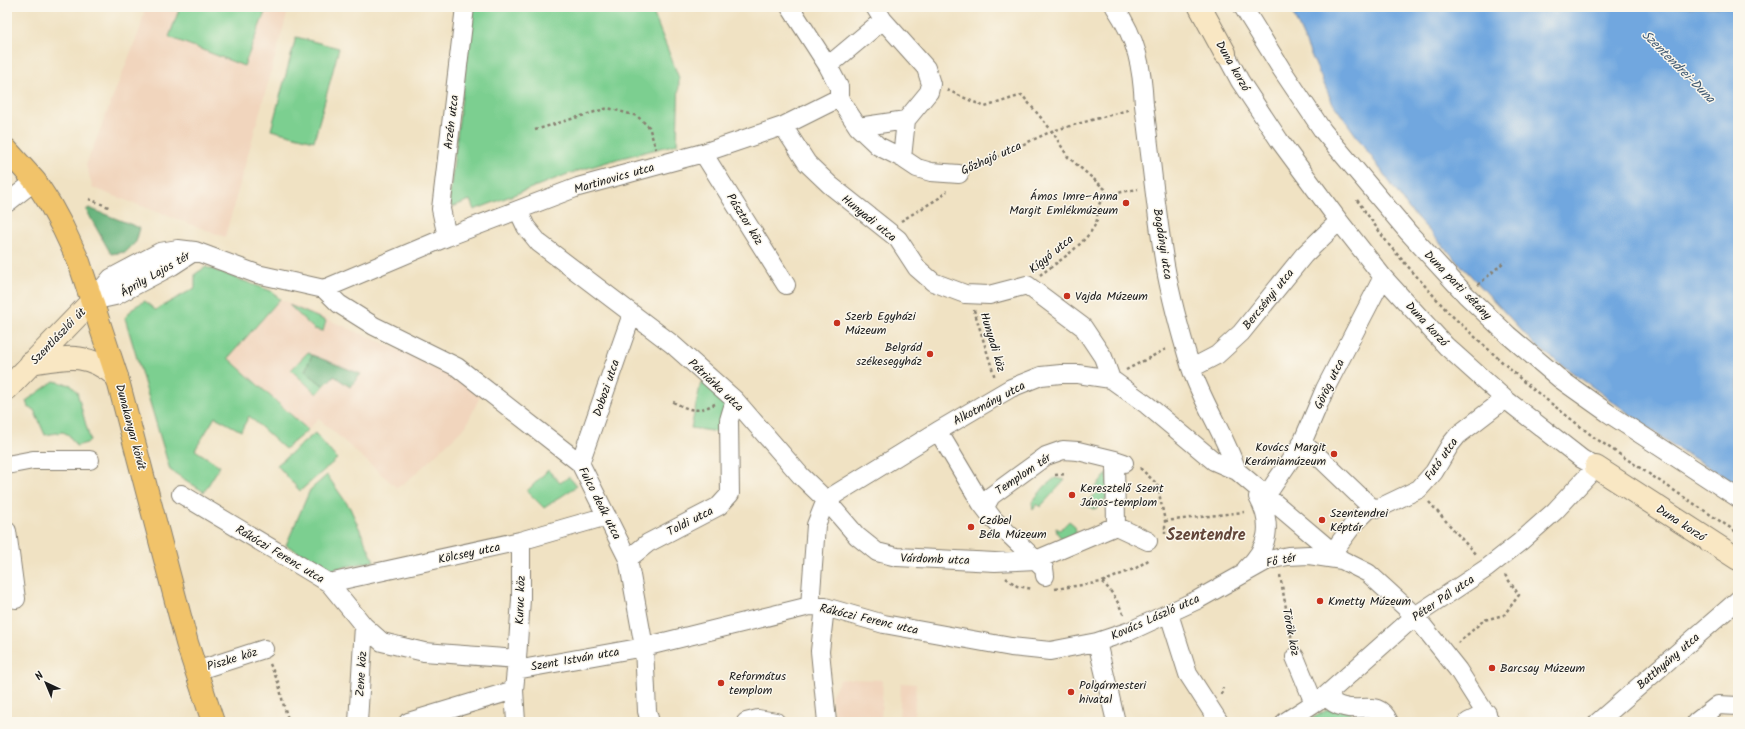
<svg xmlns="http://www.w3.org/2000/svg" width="1745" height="729" font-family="Kalam,sans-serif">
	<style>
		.built { fill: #f1d5bd }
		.green { fill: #7ccf90; stroke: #4c7656 }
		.forest { fill: #65b27a; stroke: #40674b }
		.water { fill: #71a7df; stroke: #46627e }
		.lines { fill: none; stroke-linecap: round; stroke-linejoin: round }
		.street-casing { stroke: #867f70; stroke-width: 20 }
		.secondary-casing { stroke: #867f70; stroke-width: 24 }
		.primary-casing { stroke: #867f70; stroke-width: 24 }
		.path { stroke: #867f70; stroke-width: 2.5; stroke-dasharray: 3 3; stroke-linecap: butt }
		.street { stroke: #fff; stroke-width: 18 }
		.secondary { stroke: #f9e7c3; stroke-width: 22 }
		.primary { stroke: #f1c36a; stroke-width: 22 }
		.poi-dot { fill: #c8321e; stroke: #fbf7ec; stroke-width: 1.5 }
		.labels { text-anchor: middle; stroke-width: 3; stroke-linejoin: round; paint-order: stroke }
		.street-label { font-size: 12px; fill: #1c1c1c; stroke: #fbf7ec }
		.poi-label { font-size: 12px; fill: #1c1c1c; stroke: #fbf7ec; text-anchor: start }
		.water-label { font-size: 13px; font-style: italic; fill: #425b74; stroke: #fbf7ec }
		.district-label { font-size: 16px; font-weight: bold; fill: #62463a; stroke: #fbf7ec }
	</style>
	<rect width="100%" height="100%" fill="#fbf7ec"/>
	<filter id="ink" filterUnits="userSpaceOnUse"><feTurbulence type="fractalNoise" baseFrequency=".025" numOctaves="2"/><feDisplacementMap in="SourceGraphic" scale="8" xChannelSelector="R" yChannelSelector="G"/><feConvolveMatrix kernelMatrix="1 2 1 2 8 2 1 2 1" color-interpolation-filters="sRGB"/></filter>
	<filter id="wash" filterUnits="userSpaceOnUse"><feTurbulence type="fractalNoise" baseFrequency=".012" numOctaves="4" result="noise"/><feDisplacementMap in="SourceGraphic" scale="16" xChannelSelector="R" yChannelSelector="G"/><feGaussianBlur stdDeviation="0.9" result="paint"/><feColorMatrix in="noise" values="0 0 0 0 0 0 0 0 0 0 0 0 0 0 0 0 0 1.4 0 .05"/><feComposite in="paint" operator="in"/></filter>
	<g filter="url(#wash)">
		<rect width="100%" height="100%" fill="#f0e2c3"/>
		<path class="built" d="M145,7h144l-64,230 -132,-49 -7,-23 54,-136z
			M280,299l119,51 83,42 -16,34 -52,49 -17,13 -79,-70 -10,12 -80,-72z
			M849,679l34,1 -2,42h-46l-4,-26 9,-16z
			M901,683l15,1 -2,35 59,1v2h-74z"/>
		<path class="green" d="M180,7h87l-23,59 -75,-29z
			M473,7h178l28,71 -2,66 -60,15 -49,15 -94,36 -4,-10 -18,7 -3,-7z
			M296,37l43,11 -25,93 -43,-11z
			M206,267l65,24 9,8 -52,59 80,72 -23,19 -36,-33 -8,15 -26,-14 -20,33 25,16 -16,26 -34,-22 -45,-152 9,-11 11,-6 10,9 40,-22v-14z
			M289,305l37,16 -3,10 -9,-2z
			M308,352l4,3 -7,16 19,15 -7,8 -26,-24z
			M54,381l17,4 6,7 13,48 -3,3 -11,3 -7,-11 -6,-3 -18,3 -11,-25 -6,-3 -2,-6z
			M701,382l11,4 16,14 -4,33 -33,-5z
			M315,433l22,26 -37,32 -23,-26z
			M548,470l12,13 9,-6 8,9 -33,22 -17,-17z
			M1107,474l3,20 -13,14 -4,1 -5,-3 -1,-3 11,-12 -3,-3z
			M327,475l23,33 24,53 -44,9 -44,-25 24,-55z
			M1055,478l10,2 -25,27 -3,-3 -4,6 -1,-8 13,-16z
			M1069,521l6,5 1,6 -3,5 -10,3 -6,-7 -1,-5 4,2z
			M1332,707l19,5 -6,10h-39z"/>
		<path class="forest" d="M89,208l51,20 -4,14 -10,10 -15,2 -25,-44z
			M312,355l49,19 -11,13 -16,-11 -10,10 -19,-15z"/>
		<path class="water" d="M1290,7h448v478l-64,-39 -138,-100 -127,-137 -77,-107z"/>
	</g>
	<g filter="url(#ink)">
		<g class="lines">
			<g class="street-casing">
				<path id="street" d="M790,7l38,59 11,21v11l19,29 20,19 24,12 15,10 14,4 28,2
					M875,7l8,13 43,48 5,16 -2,8 -23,28
					M1115,7c22,33 27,59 29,98 7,53 12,107 21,160 6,34 16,70 26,103 12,36 34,67 46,103l105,89 26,13 47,43 43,54 33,52
					M1243,7l39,63 41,61 85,101 58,63 42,40 52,44 48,34 130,85
					M1225,53l15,28 39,59 60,81 44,56 63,69 59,53 77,60 14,8 -41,44 -35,31 -33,26 -72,48 -90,80 -40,26
					M828,66l55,-46
					M783,126l24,37 23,22 68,54 19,29 16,14 32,12 24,1 38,-10 56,42 20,30 8,22
					M858,127l48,-7 -4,38
					M703,153l83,132
					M7,203l28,-22
					M518,210l8,17 13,16 133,101 63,56 66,76 25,24 31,36 20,16 20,5 98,5 41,-2 80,-34 32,15
					M447,237l-6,-28 24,-202
					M324,289l15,15 35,22 83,41 123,96 48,96 16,88 3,64 3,11
					M92,301l19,-23 49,-26 18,-3 17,2 62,23 67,15 123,-52 131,-50 125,-34 80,-27 56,-28
					M92,301l23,-5 57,-30 23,-15
					M1192,368l25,-13 24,-22 63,-78 35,-34
					M938,431l43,72 13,17 50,48 1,8
					M1302,443l17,14 52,50
					M580,463l52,-149
					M7,465l26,-5h57
					M181,494l148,89 35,43 18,16 42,10 93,7 -1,11
					M826,500l112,-69 73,-43 30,-12 20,-2h17l33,5 36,26 67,56 23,10
					M985,507l6,-11 55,-40 17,-6 15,1 37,9
					M1371,507l8,1 40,-19 15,-17 16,-27 8,-10 47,-36
					M1264,508l2,-12 36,-53 23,-54 58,-112
					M1116,526l-1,-66 9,3
					M7,531l9,68
					M1329,557l24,-32 18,-18
					M628,559l20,-16 71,-37 11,-12 -1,-74 6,-20
					M1246,569c23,-21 27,-45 12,-72
					M329,583l191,-42 87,-25
					M810,606l6,-81 10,-25
					M825,607l-5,44 7,71
					M1169,614l19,60 31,48
					M1097,642l19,80
					M1295,657l19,46
					M517,659l4,-60v-52l-1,-6
					M196,671l68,-22
					M514,690l2,32
					M1325,696c6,5 11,10 19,11 18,5 35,-8 45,15
					M358,722l6,-96
					M408,722l106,-32 2,-20 128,-23 166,-41 15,1 59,17 127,23 39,4 47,-9 33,-11 67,-31 71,-40 20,-4 21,-1 33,5
					M746,722l12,-3 18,3
					M1468,722l19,-9
					M1598,722l140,-122
					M1696,722l22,-17 20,1"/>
			</g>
			<g class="secondary-casing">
				<path id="secondary" d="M1200,7l25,46
					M31,363c36,-6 56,-12 86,14
					M7,389l85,-88
					M1596,467l142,92"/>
			</g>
			<g class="primary-casing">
				<path id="primary" d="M7,150l28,31 15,23 13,24 16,34 38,115 70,266 26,79"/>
			</g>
			<path class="path" d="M947,90l38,17 37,-12 30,36 16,26 37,32 2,8
				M535,130l73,-22 29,8 12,11 7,22
				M974,167l78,-36 76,-21
				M89,199l22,9
				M1357,200l32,45 60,68 75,69 71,56 143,95
				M901,221l38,-23 8,-7
				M1040,275c18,-13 44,-30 55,-50 5,-8 -1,-19 8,-25 9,-7 24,-9 35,-11
				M1478,285l27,-24
				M974,310l21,68
				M1126,370l42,-22
				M673,402c19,9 22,11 42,2
				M1140,468l17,16 8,37v13
				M1055,475l12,-1
				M1429,502l47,53
				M1165,521l79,-9
				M1280,575l12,66
				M1006,578l11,8 16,3
				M1102,582c11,10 16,20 22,34
				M1055,589l47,-7 34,-14 14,-9
				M1458,643l26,-23 20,-5 15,-20 -14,-20
				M270,664l9,20 4,19 6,19
				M1221,695l2,-7"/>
			<use href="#street" class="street"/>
			<use href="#secondary" class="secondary"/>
			<use href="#primary" class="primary"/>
		</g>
	</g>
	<g class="poi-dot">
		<circle cx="1126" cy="203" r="4"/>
		<circle cx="1067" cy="296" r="4"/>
		<circle cx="837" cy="323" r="4"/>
		<circle cx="930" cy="354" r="4"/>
		<circle cx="1334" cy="454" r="4"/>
		<circle cx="1072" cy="495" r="4"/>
		<circle cx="1322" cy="520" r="4"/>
		<circle cx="971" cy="527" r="4"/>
		<circle cx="1320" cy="601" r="4"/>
		<circle cx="1492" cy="668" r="4"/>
		<circle cx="721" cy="683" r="4"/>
		<circle cx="1071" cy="692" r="4"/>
	</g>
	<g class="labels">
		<g class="street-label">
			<text transform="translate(1233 66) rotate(60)" y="4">Duna korzó</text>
			<text transform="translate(451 122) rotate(-83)" y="4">Arzén utca</text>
			<text transform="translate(991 158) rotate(-24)" y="4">Gőzhajó utca</text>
			<text transform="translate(614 178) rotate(-16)" y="4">Martinovics utca</text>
			<text transform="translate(869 218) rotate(39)" y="4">Hunyadi utca</text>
			<text transform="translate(745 219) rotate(58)" y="4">Pásztor köz</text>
			<text transform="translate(1163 244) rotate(81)" y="4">Bogdányi utca</text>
			<text transform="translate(1051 254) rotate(-39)" y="4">Kígyó utca</text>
			<text transform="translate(155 274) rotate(-30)" y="4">Áprily Lajos tér</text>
			<text transform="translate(1458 285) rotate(46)" y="4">Duna parti sétány</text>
			<text transform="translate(1268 299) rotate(-51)" y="4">Bercsényi utca</text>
			<text transform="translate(1427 324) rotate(47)" y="4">Duna korzó</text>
			<text transform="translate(58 336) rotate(-46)" y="4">Szentlászlói út</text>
			<text transform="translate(993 342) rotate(73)" y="4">Hunyadi köz</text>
			<text transform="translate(1329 384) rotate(-64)" y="4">Görög utca</text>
			<text transform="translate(716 385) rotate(43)" y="4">Pátriárka utca</text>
			<text transform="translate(606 388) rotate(-71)" y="4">Dobozi utca</text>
			<text transform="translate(989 403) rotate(-28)" y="4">Alkotmány utca</text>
			<text transform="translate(131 427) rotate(75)" y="4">Dunakanyar körút</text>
			<text transform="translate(1441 459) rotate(-55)" y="4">Futó utca</text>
			<text transform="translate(1023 474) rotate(-34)" y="4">Templom tér</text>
			<text transform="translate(600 503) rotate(63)" y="4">Fulco deák utca</text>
			<text transform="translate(690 521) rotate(-27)" y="4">Toldi utca</text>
			<text transform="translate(1681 523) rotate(33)" y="4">Duna korzó</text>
			<text transform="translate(469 553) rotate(-12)" y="4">Kölcsey utca</text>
			<text transform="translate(280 554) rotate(31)" y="4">Rákóczi Ferenc utca</text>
			<text transform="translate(935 559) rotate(2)" y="4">Várdomb utca</text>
			<text transform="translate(1281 560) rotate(-12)" y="4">Fő tér</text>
			<text transform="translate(1443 598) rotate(-34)" y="4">Péter Pál utca</text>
			<text transform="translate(520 600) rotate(-88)" y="4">Kuruc köz</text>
			<text transform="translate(1155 617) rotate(-24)" y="4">Kovács László utca</text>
			<text transform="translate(869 619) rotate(13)" y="4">Rákóczi Ferenc utca</text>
			<text transform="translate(1291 632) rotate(79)" y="4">Török köz</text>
			<text transform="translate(232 659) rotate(-17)" y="4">Piszke köz</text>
			<text transform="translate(575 659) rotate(-10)" y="4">Szent István utca</text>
			<text transform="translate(1668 661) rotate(-41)" y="4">Batthyány utca</text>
			<text transform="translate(361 674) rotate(-86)" y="4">Zene köz</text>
		</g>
		<g class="poi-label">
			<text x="1118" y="200" text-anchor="end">Ámos Imre–Anna<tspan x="1118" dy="14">Margit Emlékmúzeum</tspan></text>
			<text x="1075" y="300">Vajda Múzeum</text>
			<text x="845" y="320">Szerb Egyházi<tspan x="845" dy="14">Múzeum</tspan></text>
			<text x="922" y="351" text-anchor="end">Belgrád<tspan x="922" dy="14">székesegyház</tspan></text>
			<text x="1326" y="451" text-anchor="end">Kovács Margit<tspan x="1326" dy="14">Kerámiamúzeum</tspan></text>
			<text x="1080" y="492">Keresztelő Szent<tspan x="1080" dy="14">János-templom</tspan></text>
			<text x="1330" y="517">Szentendrei<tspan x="1330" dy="14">Képtár</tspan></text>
			<text x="979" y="524">Czóbel<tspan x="979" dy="14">Béla Múzeum</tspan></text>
			<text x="1328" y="605">Kmetty Múzeum</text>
			<text x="1500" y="672">Barcsay Múzeum</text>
			<text x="729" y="680">Református<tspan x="729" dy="14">templom</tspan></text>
			<text x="1079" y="689">Polgármesteri<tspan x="1079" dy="14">hivatal</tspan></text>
		</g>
		<g class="water-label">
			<text transform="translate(1679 66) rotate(45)" y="5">Szentendrei-Duna</text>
		</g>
		<g class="district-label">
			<text x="1206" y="540">Szentendre</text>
		</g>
	</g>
	<rect width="1745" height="729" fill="none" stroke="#fbf7ec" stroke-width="24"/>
	<g transform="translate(46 683) rotate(316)" stroke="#fbf7ec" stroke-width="3" paint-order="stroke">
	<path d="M0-3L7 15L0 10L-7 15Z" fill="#1c1c1c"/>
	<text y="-6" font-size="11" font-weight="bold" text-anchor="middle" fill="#1c1c1c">N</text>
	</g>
</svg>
